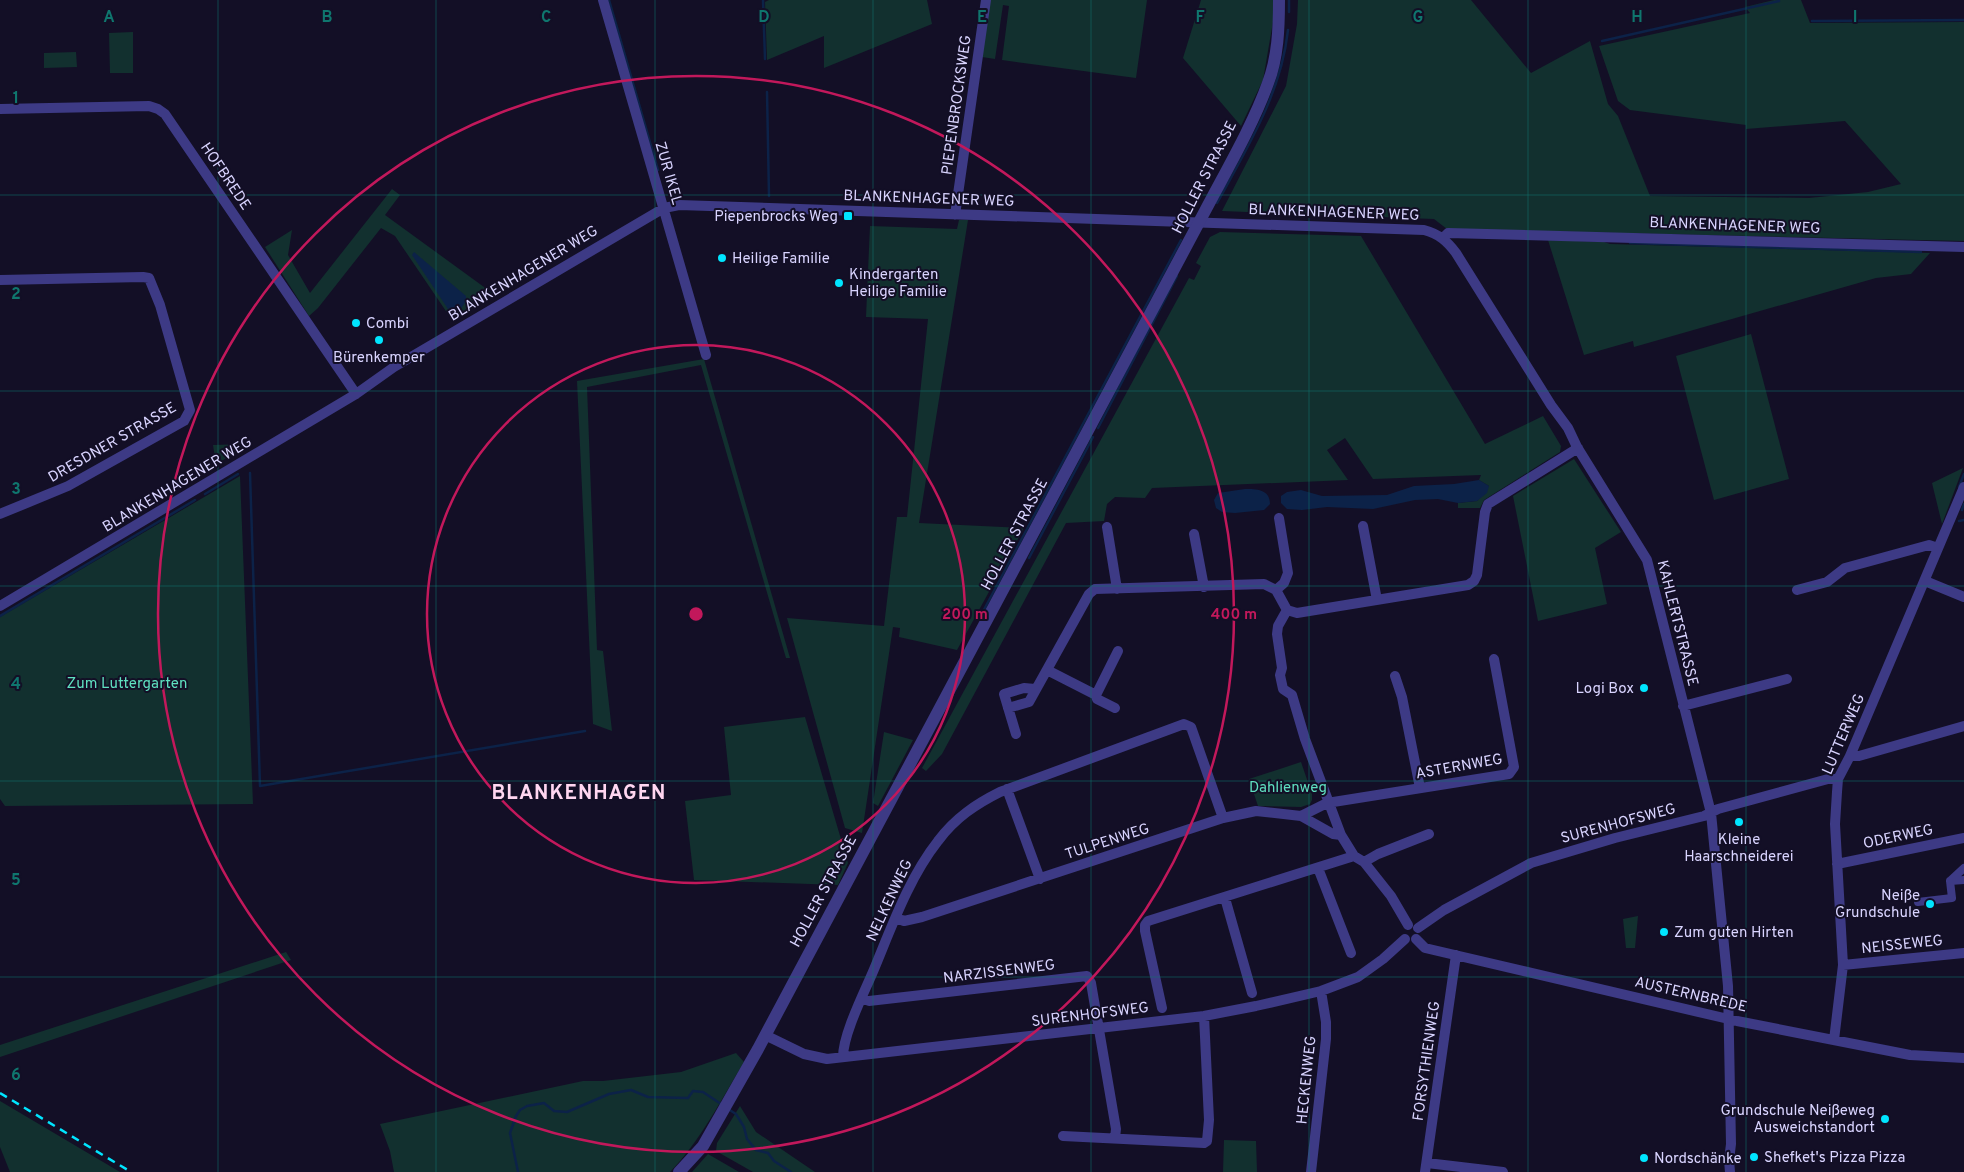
<svg xmlns="http://www.w3.org/2000/svg" width="1964" height="1172" font-family="Overpass,sans-serif">
	<style>
		.green { fill: #12302f }
		.water { fill: #0c2248 }
		.lines { fill: none; stroke-linecap: round; stroke-linejoin: round }
		.stream { stroke: #0c2248; stroke-width: 2.5 }
		.pedestrian { stroke: #3d3a85; stroke-width: 8 }
		.minor { stroke: #3d3a85; stroke-width: 10 }
		.tertiary { stroke: #3d3a85; stroke-width: 12 }
		.rail { stroke: #00e5ff; stroke-width: 2.5; stroke-dasharray: 8 6; stroke-linecap: butt }
		.grid { fill: none; stroke: #0f766e; stroke-width: 1; stroke-opacity: 0.55 }
		.ring { fill: none; stroke: #c2185b; stroke-width: 2.5 }
		.poi-dot { fill: #00e5ff; stroke: #130f26; stroke-width: 2 }
		.labels { text-anchor: middle; stroke-width: 4; stroke-linejoin: round; paint-order: stroke }
		.street-label { font-size: 15px; fill: #d9d4ff; stroke: #130f26 }
		.poi-label { font-size: 15px; fill: #d9d4ff; stroke: #130f26; text-anchor: start }
		.park-label { font-size: 15px; fill: #5fe0c0; stroke: #130f26 }
		.district-label { font-size: 20px; font-weight: bold; letter-spacing: 1px; fill: #ffd6f0; stroke: #130f26 }
		.grid-label { font-size: 16px; text-anchor: middle; font-weight: bold; fill: #0f766e; stroke: #130f26; stroke-width: 4; stroke-linejoin: round; paint-order: stroke }
		.centre { fill: #c2185b; stroke: #130f26; stroke-width: 2.5 }
		.ring-label { font-size: 15px; text-anchor: middle; font-weight: bold; fill: #c2185b; stroke: #130f26; stroke-width: 4; stroke-linejoin: round; paint-order: stroke }
	</style>
	<rect width="100%" height="100%" fill="#130f26"/>
	<path class="green" d="M769,0h158l5,24 -108,44v-32l-57,24 -2,-58z
		M990,0h157l-11,78 -134,-18 7,-54 -6,-1 -8,54 -13,-2z
		M1201,0h72v22l-10,58 -22,46 -58,-68z
		M1298,0h173l60,73 59,-32 18,63 10,12 32,80 159,2 59,-6 33,-8 -56,-63 -99,8v-4l-116,-15 -12,-9 -19,-55 151,-33 -5,-6 29,-7h27l9,23 154,-1v219l-517,-12 -13,-10 -212,-8 64,-125 11,-62z
		M133,32v41h-23l-1,-40z
		M76,52l1,15 -33,1v-15z
		M392,189l8,6 -15,20 110,80 -43,25 -57,-84 -14,-8 -63,80 -9,8 -44,-69 27,-17 -4,25 22,38z
		M959,220h9l-49,303 105,5 -67,122 -58,-13 1,-9 -7,-1 -31,206 -17,-5 -58,-210 97,8 13,-109h10l21,-198 -62,-2 4,-91 87,3z
		M1220,232l141,4 124,208 58,-28 18,30 -1,6 -76,48 -4,8h-22v-5l19,-2 12,-15 -10,-6 2,-5 -108,4 -28,-41 -18,12 21,30 -196,8 -7,10 -30,-1 -8,7 -3,17 -38,2 -124,231 -16,17 -4,-3 267,-490 5,2 7,-14 -5,-3 14,-26z
		M1548,240l56,2 6,2 320,9 -19,21 -35,4 -242,69 -1,-6 -49,14z
		M1751,334l38,145 -75,21 -38,-144z
		M704,359l86,299h-4l-85,-293 -114,22 10,263 6,1 9,80 -19,-7 -16,-343z
		M248,444l1,1 -31,18 -3,-5 -2,-13z
		M1574,459l47,73 -26,16 12,56 -69,17 -25,-125z
		M1963,468l-21,56 -10,-41z
		M240,476l13,328 -248,2 -5,-7v-182z
		M805,717l43,146 -10,22 -144,-5 -9,-79 46,-6 -7,-68z
		M884,732l29,8 -35,66 -5,-3z
		M1301,762l11,32v6l-2,4 -9,3 -43,-1 -9,-27z
		M1638,916l-3,32h-9l-3,-29z
		M286,952l5,8 -291,97v-12z
		M736,1053l8,9c-23,38 -43,78 -74,110h-276l-4,-21 -10,-27 203,-43h20l78,-9z
		M0,1101l120,71h-110l-10,-25z
		M740,1106l16,26 59,40h-62l-37,-21 1,-8z
		M1224,1140l32,1 1,31h-34z
		M708,1154l31,18h-47z"/>
	<path class="water" d="M414,252l52,44v5l-6,9 -7,3 -3,-1 -38,-57z
		M1479,480l10,6 -2,7 -10,8 -19,2 -20,-4 -23,1 -42,9 -46,-2 -25,3 -15,-1 -6,-6v-7l6,-4 14,-2 21,6 65,-1 27,-9 40,-2z
		M1245,489c11,0 25,0 25,15l-6,6 -29,3 -13,-1 -6,-4 -2,-8 4,-7z"/>
	<g class="lines">
		<path class="stream" d="M609,0l49,170
			M763,0l2,59
			M1289,0v12
			M1812,21l152,-1
			M1602,41l177,-40
			M767,92l2,104
			M1217,203c30,-55 64,-109 71,-173
			M1630,243l291,9
			M1098,428l79,-152
			M250,473l10,313 325,-55
			M1959,487l5,-13
			M205,494l33,-20
			M1962,510l2,-6
			M1959,521l5,-1
			M1029,558l64,-121
			M0,616l195,-116
			M979,619l202,-379
			M728,1109l8,5 8,13 3,12 9,11 12,3 6,8 17,11
			M518,1172l-8,-39 6,-17 4,-6 7,-4 17,-3 10,8 13,1 42,-18 22,-4 17,7 40,1 5,-7 10,1 18,12"/>
		<path class="pedestrian" d="M1950,881l14,-1
			M1918,902l34,-4 -2,-17 14,-13"/>
		<path class="minor" d="M603,0l103,355
			M0,109l149,-3 9,3 7,5 191,280
			M955,215l31,-215
			M1443,238l5,-5 516,14
			M0,280l143,-3 6,1 11,27 30,105 -6,11 -116,65 -68,28
			M1363,526l14,74
			M1107,527l10,62
			M1194,534l10,53
			M1925,581l39,16
			M1276,590l8,-7 4,-10 -9,-55
			M1797,590l30,-8 18,-14 84,-23 9,3
			M0,606l356,-212 38,-27 270,-159 15,-3 745,25c15,4 23,11 32,23l95,152 17,23 9,19 70,113 64,253 17,173 3,158 -2,16 1,12
			M1287,610l10,3 171,-28 6,-4 3,-6 8,-63 3,-8 90,-56
			M1047,670l49,25 1,4 18,9
			M1395,676l7,21 18,91
			M1096,695l22,-44
			M1683,706l104,-27
			M1008,708l21,-6 60,-108 6,-5 169,-5 12,6 11,20 -9,16 -1,8 5,34 -2,7 3,14 9,6 13,44 36,96 13,21 10,6 27,34 17,29
			M1016,734l-12,-40 20,-6 11,1
			M1850,756h9l105,-30
			M1007,789l33,90
			M1301,816l32,18 8,1
			M1364,862l14,-8 51,-20
			M1837,864l127,-26
			M1318,868l33,85
			M1225,898l27,95
			M896,918l8,3 18,-4 301,-99 33,-7 45,5 26,-13 182,-29 5,-7 -20,-108
			M1418,928l26,-18 87,-47 84,-25 89,-22 14,-7 110,-30h10
			M1416,939l9,9 312,73 173,34 54,3
			M1843,965l121,-12
			M862,998l7,3 218,-25 4,7 25,146 -1,9
			M1162,1008l-17,-77v-6l3,-4 206,-65
			M765,1035l39,19 23,5 377,-43 52,-10 65,-15 37,-14 25,-18 22,-20
			M1834,1040l9,-75 -8,-141 2,-32 1,-13 12,-23 114,-269
			M843,1057c0,-22 20,-62 29,-83 19,-45 36,-95 66,-133 17,-23 38,-37 62,-49l184,-68 7,3 32,91
			M1063,1136l141,7 3,-2 2,-21 -5,-104
			M1427,1163l76,9
			M1311,1172l15,-133v-17l-5,-31
			M1425,1172l31,-217"/>
		<path class="tertiary" d="M679,1172l24,-26 55,-97 447,-838c22,-42 47,-84 63,-128 10,-26 11,-55 11,-83"/>
		<path class="rail" d="M0,1093l131,79"/>
	</g>
	<path class="grid" d="M218,0v1172M436,0v1172M655,0v1172M873,0v1172M1091,0v1172M1309,0v1172M1528,0v1172M1746,0v1172M0,195h1964M0,391h1964M0,586h1964M0,781h1964M0,977h1964"/>
	<g class="ring">
		<circle cx="696" cy="614" r="269"/>
		<circle cx="696" cy="614" r="538"/>
	</g>
	<g class="poi-dot">
		<rect x="843" y="211" width="10" height="10" rx="2.5"/>
		<circle cx="722" cy="258" r="5"/>
		<circle cx="839" cy="283" r="5"/>
		<circle cx="356" cy="323" r="5"/>
		<circle cx="379" cy="340" r="5"/>
		<circle cx="1644" cy="688" r="5"/>
		<circle cx="1739" cy="822" r="5"/>
		<circle cx="1930" cy="904" r="5"/>
		<circle cx="1664" cy="932" r="5"/>
		<circle cx="1885" cy="1119" r="5"/>
		<circle cx="1754" cy="1157" r="5"/>
		<circle cx="1644" cy="1158" r="5"/>
	</g>
	<g class="labels">
		<g class="street-label">
			<text transform="translate(956 105) rotate(-82)" y="5">PIEPENBROCKSWEG</text>
			<text transform="translate(669 173) rotate(74)" y="5">ZUR IKEL</text>
			<text transform="translate(226 176) rotate(56)" y="5">HOFBREDE</text>
			<text transform="translate(1204 177) rotate(-63)" y="5">HOLLER STRASSE</text>
			<text transform="translate(929 198) rotate(2)" y="5">BLANKENHAGENER WEG</text>
			<text transform="translate(1334 212) rotate(2)" y="5">BLANKENHAGENER WEG</text>
			<text transform="translate(1735 225) rotate(2)" y="5">BLANKENHAGENER WEG</text>
			<text transform="translate(523 273) rotate(-31)" y="5">BLANKENHAGENER WEG</text>
			<text transform="translate(112 442) rotate(-30)" y="5">DRESDNER STRASSE</text>
			<text transform="translate(177 484) rotate(-31)" y="5">BLANKENHAGENER WEG</text>
			<text transform="translate(1014 534) rotate(-62)" y="5">HOLLER STRASSE</text>
			<text transform="translate(1678 623) rotate(76)" y="5">KAHLERTSTRASSE</text>
			<text transform="translate(1843 734) rotate(-67)" y="5">LUTTERWEG</text>
			<text transform="translate(1459 766) rotate(-10)" y="5">ASTERNWEG</text>
			<text transform="translate(1618 823) rotate(-15)" y="5">SURENHOFSWEG</text>
			<text transform="translate(1898 836) rotate(-12)" y="5">ODERWEG</text>
			<text transform="translate(1107 841) rotate(-18)" y="5">TULPENWEG</text>
			<text transform="translate(823 891) rotate(-62)" y="5">HOLLER STRASSE</text>
			<text transform="translate(889 900) rotate(-65)" y="5">NELKENWEG</text>
			<text transform="translate(1902 944) rotate(-6)" y="5">NEISSEWEG</text>
			<text transform="translate(999 971) rotate(-7)" y="5">NARZISSENWEG</text>
			<text transform="translate(1691 994) rotate(13)" y="5">AUSTERNBREDE</text>
			<text transform="translate(1090 1014) rotate(-7)" y="5">SURENHOFSWEG</text>
			<text transform="translate(1426 1061) rotate(-82)" y="5">FORSYTHIENWEG</text>
			<text transform="translate(1306 1080) rotate(-84)" y="5">HECKENWEG</text>
		</g>
		<g class="poi-label">
			<text x="838" y="221" text-anchor="end">Piepenbrocks Weg</text>
			<text x="732" y="263">Heilige Familie</text>
			<text x="849" y="279">Kindergarten<tspan x="849" dy="17">Heilige Familie</tspan></text>
			<text x="366" y="328">Combi</text>
			<text x="379" y="362" text-anchor="middle">Bürenkemper</text>
			<text x="1634" y="693" text-anchor="end">Logi Box</text>
			<text x="1739" y="844" text-anchor="middle">Kleine<tspan x="1739" dy="17">Haarschneiderei</tspan></text>
			<text x="1920" y="900" text-anchor="end">Neiße<tspan x="1920" dy="17">Grundschule</tspan></text>
			<text x="1674" y="937">Zum guten Hirten</text>
			<text x="1875" y="1115" text-anchor="end">Grundschule Neißeweg<tspan x="1875" dy="17">Ausweichstandort</tspan></text>
			<text x="1764" y="1162">Shefket's Pizza Pizza</text>
			<text x="1654" y="1163">Nordschänke</text>
		</g>
		<g class="park-label">
			<text x="127" y="688">Zum Luttergarten</text>
			<text x="1288" y="792">Dahlienweg</text>
		</g>
		<g class="district-label">
			<text x="579" y="799">BLANKENHAGEN</text>
		</g>
	</g>
	<g class="grid-label">
		<text x="109" y="22">A</text>
		<text x="327" y="22">B</text>
		<text x="546" y="22">C</text>
		<text x="764" y="22">D</text>
		<text x="982" y="22">E</text>
		<text x="1200" y="22">F</text>
		<text x="1418" y="22">G</text>
		<text x="1637" y="22">H</text>
		<text x="1855" y="22">I</text>
		<text x="16" y="103">1</text>
		<text x="16" y="299">2</text>
		<text x="16" y="494">3</text>
		<text x="16" y="689">4</text>
		<text x="16" y="885">5</text>
		<text x="16" y="1080">6</text>
	</g>
	<circle cx="696" cy="614" r="8" class="centre"/>
	<g class="ring-label">
		<text x="965" y="619">200 m</text>
		<text x="1234" y="619">400 m</text>
	</g>
</svg>
